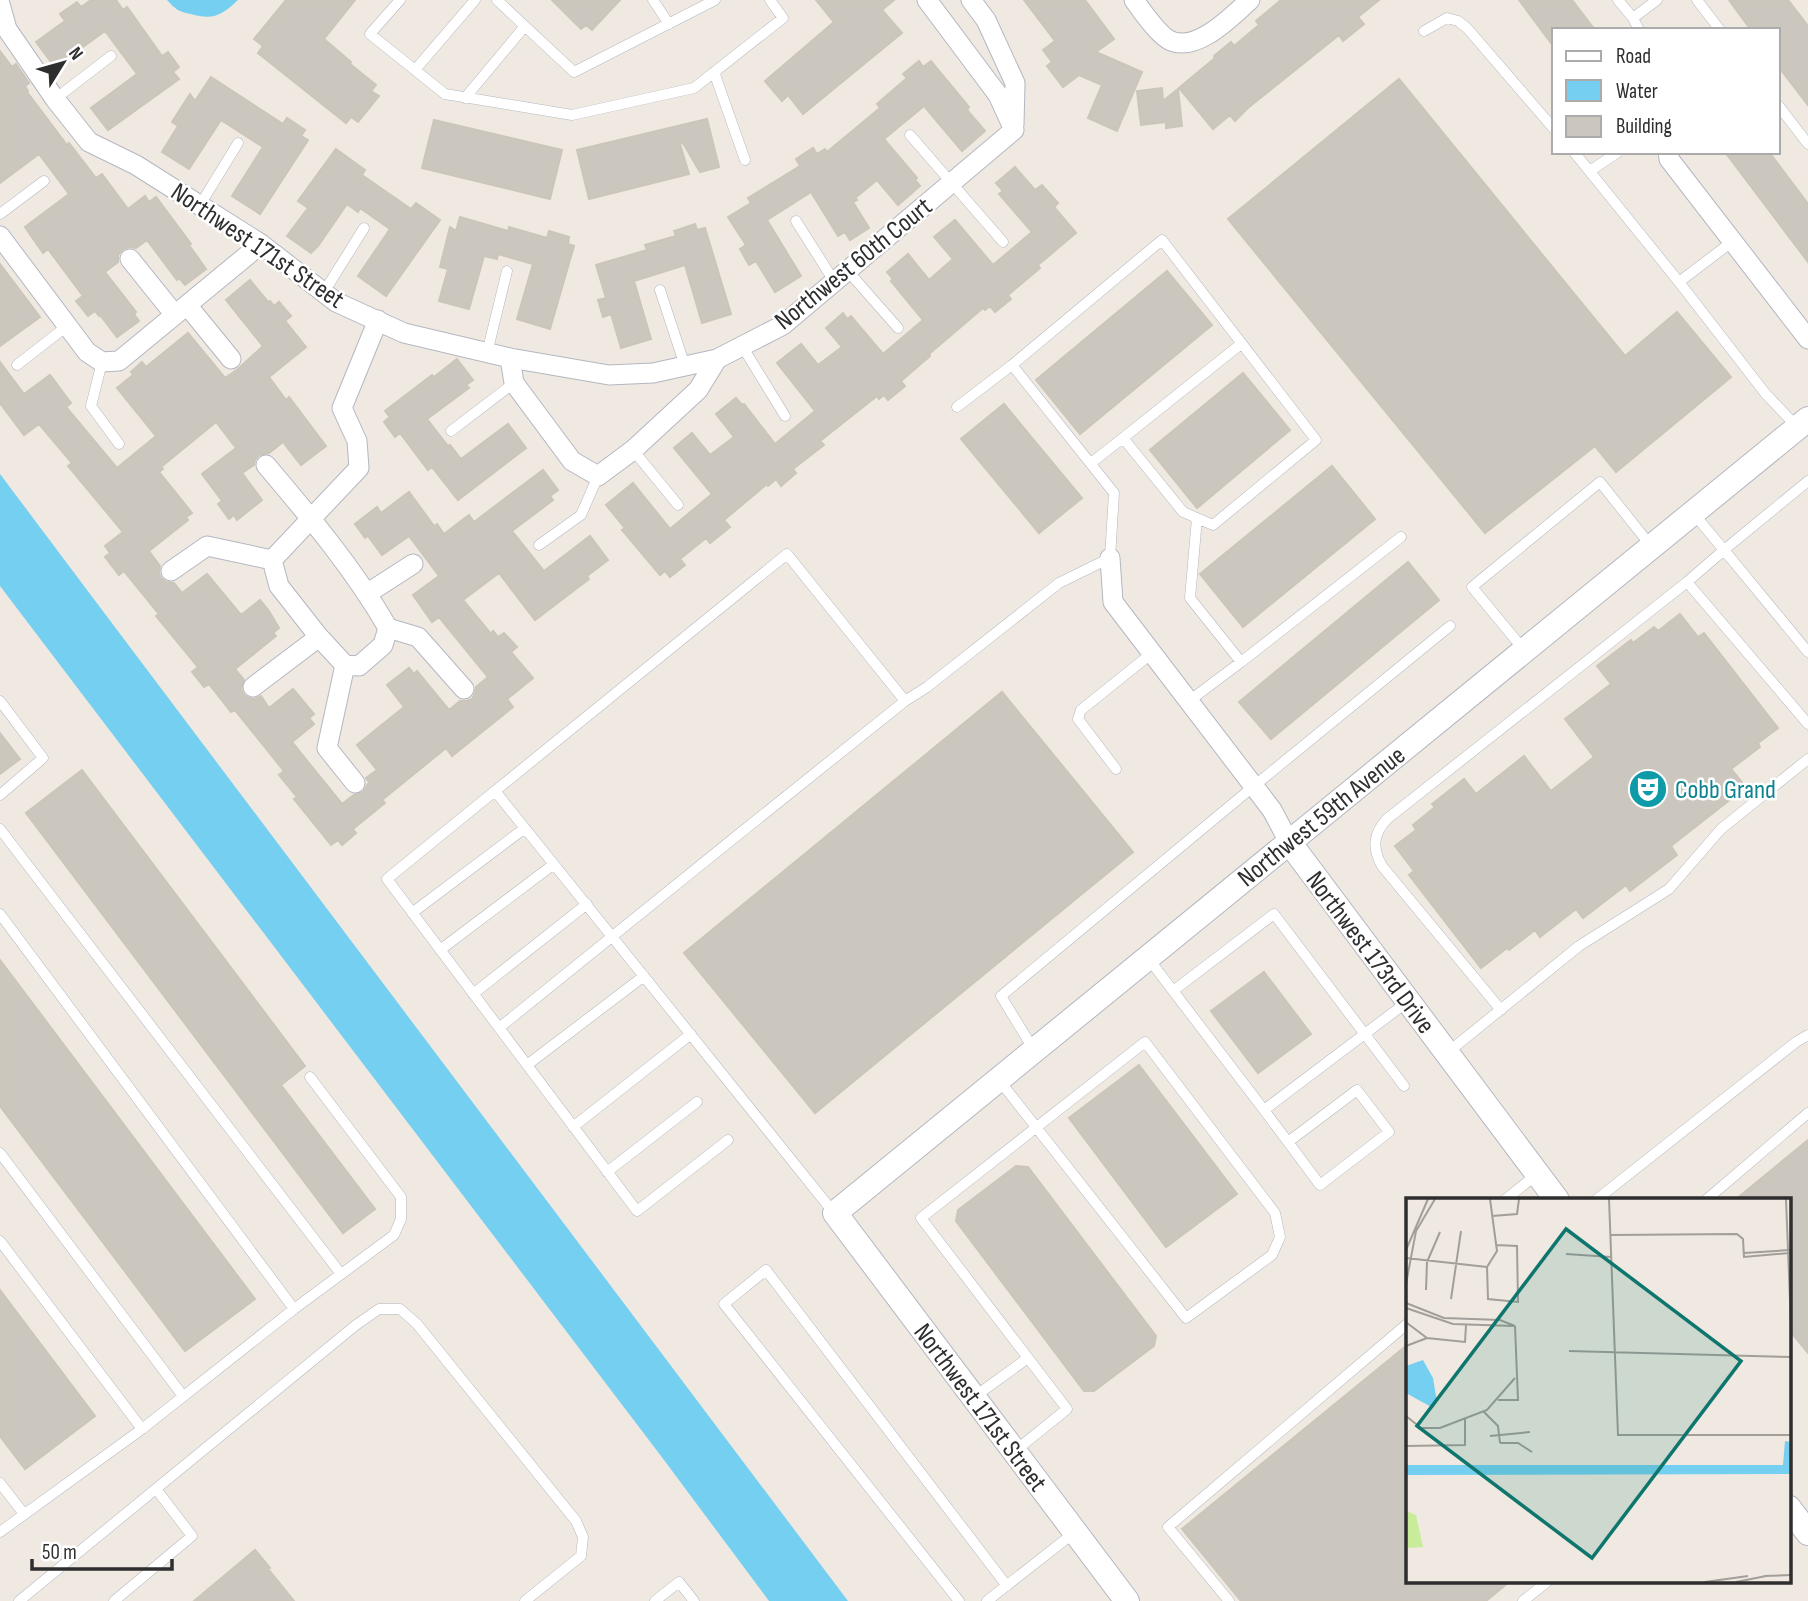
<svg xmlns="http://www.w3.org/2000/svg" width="1808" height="1601" font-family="'Sofia Sans Condensed',sans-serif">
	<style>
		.water { fill: #75cff0 }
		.building { fill: #cbc7bf; stroke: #cbc5ba; stroke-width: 2 }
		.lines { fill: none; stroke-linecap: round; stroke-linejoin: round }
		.service-casing { stroke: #b4b7c1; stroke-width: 11 }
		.minor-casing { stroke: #b4b7c1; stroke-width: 21 }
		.tertiary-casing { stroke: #b4b7c1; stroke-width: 26 }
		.service { stroke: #fff; stroke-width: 10 }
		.minor { stroke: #fff; stroke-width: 19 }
		.tertiary { stroke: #fff; stroke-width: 24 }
		.labels { text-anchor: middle; stroke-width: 5; stroke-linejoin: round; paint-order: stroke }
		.street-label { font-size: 26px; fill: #2e2e2e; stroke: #fff }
		.culture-label { font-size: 26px; fill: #0d838f; stroke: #fff; text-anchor: start }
		.inset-road { fill: none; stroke: #a29e99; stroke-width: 2 }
		.view { fill: #0f766e; fill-opacity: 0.15; stroke: #0f766e; stroke-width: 3.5 }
		.inset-edge { fill: none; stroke: #2e2e2e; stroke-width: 3.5 }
	</style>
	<rect width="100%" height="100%" fill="#efe9e1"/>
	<path class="water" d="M167,0h71c-17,16 -25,20 -47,14 -12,-2 -16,-5 -24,-14z
		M0,474l81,108 767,1019h-79l-108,-145 -661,-870z"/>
	<path class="building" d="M91,0h25l7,10 4,-3 35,49 6,-4 11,15 -6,5 6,7 -71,51 -17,-22 46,-34 -32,-43 -50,36 -19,-25 29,-21 -5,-7 17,-12 4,5z
		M286,0h69l-31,39 27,23 -1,2 26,21 -5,6 8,5 -21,26 -7,-5 -5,6 -88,-70 5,-7 -9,-7z
		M552,0h68l-28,30 -6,-5 -5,4z
		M816,0h78l-12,10 20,23 -99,81 -15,-19 -6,6 -17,-20 69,-59z
		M1024,0h61l29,39 -18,13 46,20 -25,59 -29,-13 14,-33 -23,-10 -16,12 -16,-21 5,-4 -9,-12 12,-9z
		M1281,0h98l-21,17 6,7 -21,17 -4,-6 -90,72 -14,14 -5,-6 -17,14 -34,-41 36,-30 -1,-2 17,-14 3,4 25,-21 -3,-4z
		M1519,0h53l23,30h-41v17z
		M1729,0h59l20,26v79l-30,-39v-36h-27z
		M0,51l12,16 4,-3 13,19 -4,3 3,5 -1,1 40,53 2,-2 27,35 6,-4 26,35 17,-13 4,6 7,-5 35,47 -2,1 17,24 -21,16 -6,-7 -2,2 -30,-40 -11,8 -7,-1 -6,2 -5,6v7l-13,10 31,40 -2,2 5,7 -22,16 -17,-22 -1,1 -4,-5 -7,5 -12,-15 7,-5 -35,-47 -5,4 -18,-26 44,-33 -30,-40 -39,29z
		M919,61l4,6 8,-6 38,46 -2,3 18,21 -23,20 -38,-45 -40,33 33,39 -2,2 5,6 -22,19 -21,-25 -22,18 2,2 -4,2 16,26 -19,12 -5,-8 -7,4 -27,-44 -44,28 34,56 -26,16 -19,-31 -7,4 -9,-16 6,-4 -18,-28 23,-14 -3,-5 52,-32 -4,-7 17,-11 4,6 8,-5 2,3 53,-44 -3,-4 30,-26 -4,-4z
		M211,77l72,47 4,-6 18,12 -4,6 7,4 -48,74 -28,-18 31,-49 -42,-27 -32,49 -27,-17 16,-26 -6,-4 18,-28 5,7z
		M1399,79l226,277 52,-44 54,65 -115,95 -21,-26 -110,87 -257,-314z
		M1162,88l1,13 15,-12 4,37 -16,2v-6l-25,3 -4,-34z
		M707,119l12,48 -19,5 -17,-29 -3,1 9,30 -100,25 -12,-49z
		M434,120l128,30 -12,49 -128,-31z
		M336,149l29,21 -3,5 49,34 5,-6 24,17 -54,76 -28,-20 32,-47 -30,-21 -2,4 -11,-8 -29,42 -7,7 -24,-17 21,-28 -10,-7z
		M1725,152h44l39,52v58z
		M1015,167l20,23 7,-5 16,18 -4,4 22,26 -38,32 2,3 -32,27 3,4 -16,13 -5,-6 -5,4 -2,-2 -54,46 1,2 -29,25 4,5 -17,14 -4,-5 -5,4 -2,-3 -57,45 4,4 -31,24 3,4 -15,13 -5,-7 -8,7 -1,-2 -43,36 6,7 -20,16 -4,-5 -26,21 5,6 -15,12 -5,-6 -5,4 -38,-45 3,-2 -19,-23 27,-22 37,46 42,-35 -38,-46 18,-15 18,22 24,-18 -18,-23 20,-16 6,7 2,-1 31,40 40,-33 -38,-48 24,-19 17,21 24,-18 -16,-19 17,-15 4,6 4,-3 32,38 40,-34 -32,-39 2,-2 -6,-7 21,-18 21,26 24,-21 -19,-22 21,-17 38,45 39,-33 -33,-38 4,-3 -7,-8z
		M460,217l48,14 1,-4 38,11 2,-7 20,6 -1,7 6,2 -24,83 -33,-10 16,-55 -35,-10 -1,5 -13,-3 -15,53 -30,-8 9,-32 -8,-2 10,-40 6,4z
		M695,224l2,6 8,-2 26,86 -29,9 -17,-58 -51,16 17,58 -30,9 -10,-34 -8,3 -5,-17 8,-2 -10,-33 51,-15 -2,-5 31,-9 -2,-5z
		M0,264l40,53 -40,29z
		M1167,271l45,54 -132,109 -44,-54z
		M250,280l18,22 2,-1 4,5 5,-4 12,14 -6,5 21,26 -37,30 17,23 3,-3 37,49 -25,19 -18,-23 -14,11 -10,2 -4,5 -1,5 -12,8 20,27 -25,20 -3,-5 -5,4 -11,-15 4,-3 -20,-27 34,-26 -20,-26 -55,45 2,2 -4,3 33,41 -6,4 2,3 -39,31 11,15 -1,7 2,5 5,4 8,1 8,10 25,-19 34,41 19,-15 9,11 10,17 -6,5 3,3 -41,33 9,11 -3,9 3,6 5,3 6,1 6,-3 8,12 24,-19 21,25 -5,4 5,6 -22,18 50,62 12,-9 9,-3 6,-10 -3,-4 11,-8 -20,-25 47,-38 -17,-22 22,-17 5,6 3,-3 32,39 11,-9h6l6,-2 3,-5 1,-7 12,-10 -49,-60 -7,5 -19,-27 26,-19 -30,-40 -27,19 -14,-19 -3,2 -10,-14 22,-17 4,6 28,-21 25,34 3,-2 7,10 25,-19 5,7 69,-52 15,20 -8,6 3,4 -41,31 32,40 46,-35 18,24 -21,16 2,3 -54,41 -36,-47 -36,27 28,34 2,-3 5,6 6,-4 13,14 -6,5 22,26 -26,21 6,8 -61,49 -6,-8 -64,52 3,3 -32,26 3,4 -14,12 -4,-5 -7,5 -37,-46 3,-2 -18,-22 5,-4 -49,-61 -4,2 -22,-28 -5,3 -12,-15 6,-5 -42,-51 3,-2 -35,-43 -5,4 -14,-18 5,-4 -5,-7 18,-14 -55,-66 4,-3 -33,-39 -15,11 -24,-32v-41l24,32 26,-19 21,28 -5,4 51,61 39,-32 -39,-48 16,-13 -2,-3 11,-10 4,5 42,-34 37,45 13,-9 25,-23 -37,-46z
		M457,359l16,21 -7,5 3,3 -42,31 21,27 2,-1 11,14 47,-35 18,24 -68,52 -26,-33 -4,3 -28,-37 -5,4 -11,-15 6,-5 -5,-6 47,-36 2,2z
		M1243,373l47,57 -93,78 -47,-58z
		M1004,404l78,94 -43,35 -78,-94z
		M1332,466l43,53 -132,108 -43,-53z
		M1408,562l31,38 -168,139 -32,-37z
		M1680,614l18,23 6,-4 74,95 -20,15 2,4 -29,22 15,18 -75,59 6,9 -47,36 -4,-6 -43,33 -7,-9 -36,28 -5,-7 -26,20 -2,-2 -26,20 -72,-93 5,-4 -19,-25 21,-16 -3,-5 22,-18 -3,-3 32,-25 12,15 48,-38 27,35 43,-34 -29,-38 46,-35 -14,-18 34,-26 2,3 21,-16 4,4z
		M1002,692l131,160 -318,261 -131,-160z
		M0,733l20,26 -20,15z
		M82,770l223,296 -24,19 94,124 -32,24 -317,-420z
		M0,960l255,339 -70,52 -185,-245z
		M1264,972l47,62 -53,39 -47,-62z
		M1139,1065l98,129 -71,53 -97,-129z
		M1808,1140v213l-19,-23v-130h-54z
		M1016,1166l12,1 128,169 -2,10 -60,45h-10l-128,-170 2,-11z
		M0,1290l95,126 -70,53 -25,-33z
		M1407,1345v237h102l-23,19h-245l-59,-72z
		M255,1550l15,18 -2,1 26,32h-100z"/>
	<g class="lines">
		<g class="service-casing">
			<path id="service" d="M400,0l-30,34 75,60 127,21 122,-27 89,-70 -13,-18
				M497,0l77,72 141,-72
				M653,0l16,24
				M1618,0l15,18 24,-18
				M1697,0l23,30
				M1633,18l6,12
				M1424,31l23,-13 11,3 9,7 87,101
				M415,70l60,-70
				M714,72l31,88
				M465,98l60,-72
				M55,99l56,-43
				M1778,105l30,39
				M910,135l93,107
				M1574,152l105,130 86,111 32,34
				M1590,171l28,-19
				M200,205l38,-62
				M0,214l44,-33
				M796,221l38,60
				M847,270l51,58
				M1679,282l54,-41
				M660,290l25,76
				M324,292l40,-64
				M742,346l43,70
				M487,353l20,-82
				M102,362l-11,44 28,38
				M17,365l50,-39
				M957,407l55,-42
				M451,431l63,-48
				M1123,438l118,-94
				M633,450l45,55
				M1808,481l-84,69 84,102
				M1694,514l30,36 -37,32 121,142
				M1197,518l-7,80 51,64 160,-125
				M539,545l42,-30 17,-39
				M1524,650l-52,-63 128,-105 51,64
				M0,701l43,57 -43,37
				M905,701l22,-14 132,-104 51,-25 4,-65 -102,-128 150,-125 154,200 -103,85 -30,-13 -60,-74 -32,25
				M1189,701l52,-39
				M1116,769l-38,-50 3,-9 71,-57
				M495,791l-108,88 250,332 91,-71
				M0,829l341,445
				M412,913l113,-85
				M0,914l294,395
				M440,950l114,-86
				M1148,958l116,152 143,-108
				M1173,991l101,-77 130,172
				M473,994l114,-90
				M1501,1010l-119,-144c-10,-18 -9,-32 5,-47l300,-237
				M499,1028c135,-109 270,-219 406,-327l-118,-147 -292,237c113,140 226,281 339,422
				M1034,1050l-33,-54 253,-210 196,-160
				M1447,1053l132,-107 90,-57 52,-60 87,-70
				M527,1065l117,-89
				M999,1080l187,238 86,-63 8,-18 -5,-24 -130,-171 -224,176 146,191 -52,42
				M1264,1110l24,32 69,-52 32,42 -69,53 -32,-43
				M573,1127l118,-93
				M0,1153l183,243
				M607,1172l90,-70
				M1505,1200l32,-26
				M1596,1200l200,-158 12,-7
				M1706,1200l102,-87
				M0,1241l142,188
				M974,1397l54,-39
				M0,1483l24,31
				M0,1532l142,-103 152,-120 100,-74 7,-16v-22l-91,-120
				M19,1601l337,-276 23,-16h21l17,15 159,197 7,16 -2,19 -56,45
				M114,1601l78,-65 -36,-47
				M655,1601l24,-19 15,19
				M959,1601l-235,-297 42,-34 241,316
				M987,1601l88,-69
				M1229,1601l-61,-74 239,-203
				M1523,1601l24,-19"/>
		</g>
		<g class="minor-casing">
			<path id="minor" d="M927,0l71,95 16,35
				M971,0l15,20 29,63 -1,42
				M1134,0c8,11 25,36 37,41 27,11 61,-25 79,-41
				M0,4l7,25 48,70 34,43 47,23 125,79 75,58 68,31 106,25 99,17 44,-2 64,-14
				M1668,152l1,7 139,180
				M0,236l87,116 15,10 17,-1 142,-117
				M130,259l45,56
				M187,305l44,54
				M510,358l4,25 58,78 26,15 35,-26 65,-60 19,-31 66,-34 231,-195
				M266,465c44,52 88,104 122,163l30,9 46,52
				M1110,558l3,44 159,208 17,32
				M272,560l87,-92 -2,-27 -15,-33 36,-88
				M272,560l7,26 40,51 26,28 -18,83 28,35
				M171,571l36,-25 65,14
				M368,593l45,-29
				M345,665l14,1 24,-21 5,-17
				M253,687l66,-50"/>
		</g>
		<g class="tertiary-casing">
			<path id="tertiary" d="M1289,842l268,358
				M1789,1508l19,25
				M1127,1601l-292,-388 973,-794"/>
		</g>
		<use href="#service" class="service"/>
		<use href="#minor" class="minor"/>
		<use href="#tertiary" class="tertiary"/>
	</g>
	<defs>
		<g id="theatre-disc" transform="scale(2.0125)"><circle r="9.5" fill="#0f9aa8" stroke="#fff"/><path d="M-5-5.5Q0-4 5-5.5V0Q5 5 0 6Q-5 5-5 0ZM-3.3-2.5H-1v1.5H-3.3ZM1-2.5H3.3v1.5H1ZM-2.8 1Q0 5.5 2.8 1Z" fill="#fff"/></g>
	</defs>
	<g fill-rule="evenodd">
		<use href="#theatre-disc" x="1648" y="789"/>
	</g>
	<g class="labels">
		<g class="street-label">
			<text transform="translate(258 245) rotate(34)" y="9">Northwest 171st Street</text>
			<text transform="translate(853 263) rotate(-39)" y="9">Northwest 60th Court</text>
			<text transform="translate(1321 816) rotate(-39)" y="9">Northwest 59th Avenue</text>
			<text transform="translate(1371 952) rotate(53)" y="9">Northwest 173rd Drive</text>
			<text transform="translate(981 1407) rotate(53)" y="9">Northwest 171st Street</text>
		</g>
		<g class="culture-label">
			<text x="1675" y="798">Cobb Grand</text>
		</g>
	</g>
	<g transform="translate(1406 1198)">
		<rect width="385" height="385" fill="#efe9e1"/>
		<path d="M0,313l10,4 7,32 -17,1z" fill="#c9ec9a"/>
		<path d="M17,162l10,18 4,24 -4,6 -27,-15v-27zM379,243l6,1v32l-385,1v-10h377z" fill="#75cff0"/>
		<path class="inset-road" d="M84,1l7,52 -10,16 1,32 30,3 -1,-56 -20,-1M203,1l9,236h173M380,1l5,127M86,18l25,-2 2,-15M204,37l127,-1 6,5 1,18 46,-4M0,52l22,-51M338,55l46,-3M160,56l45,3M0,60l81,9M0,86l10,-53 19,-32M20,92l1,-28 13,-30M45,101l10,-68M0,105l38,15 56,2 15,6M0,110l47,16 61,2M1,125l20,15 38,4 1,-17M0,148l21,-8M163,153l222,6M92,202h20l-3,-74M77,213l15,15 2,17M0,218l15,12h19l47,-18 28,-32M84,238l40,-4M94,245h18l14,9M0,248l59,-1v-27M358,378l27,-1M299,384l43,-6M330,384l30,-6"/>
		<path class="view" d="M160,31l175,132 -149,197 -175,-132z"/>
		<rect width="385" height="385" class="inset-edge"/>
	</g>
	<rect x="1552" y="28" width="228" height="126" fill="#ffffff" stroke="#ababab" stroke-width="2"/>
	<rect x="1566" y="51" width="35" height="10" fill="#ffffff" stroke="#ababab" stroke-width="2"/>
	<text x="1616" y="63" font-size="21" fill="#2e2e2e">Road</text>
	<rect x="1566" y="80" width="35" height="21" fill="#75cff0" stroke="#ababab" stroke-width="2"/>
	<text x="1616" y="98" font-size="21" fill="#2e2e2e">Water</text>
	<rect x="1566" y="116" width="35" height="21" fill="#cbc7bf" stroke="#ababab" stroke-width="2"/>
	<text x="1616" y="133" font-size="21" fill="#2e2e2e">Building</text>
	<g transform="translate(63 63) rotate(53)" stroke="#ffffff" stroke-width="5" paint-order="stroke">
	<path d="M0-5L12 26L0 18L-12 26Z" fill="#2e2e2e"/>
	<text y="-10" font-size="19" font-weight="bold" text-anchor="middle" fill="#2e2e2e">N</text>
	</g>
	<path d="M32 1559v10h140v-10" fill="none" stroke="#2e2e2e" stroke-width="3.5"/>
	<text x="42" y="1559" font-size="21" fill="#2e2e2e" stroke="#ffffff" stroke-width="5" paint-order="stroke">50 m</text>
</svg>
